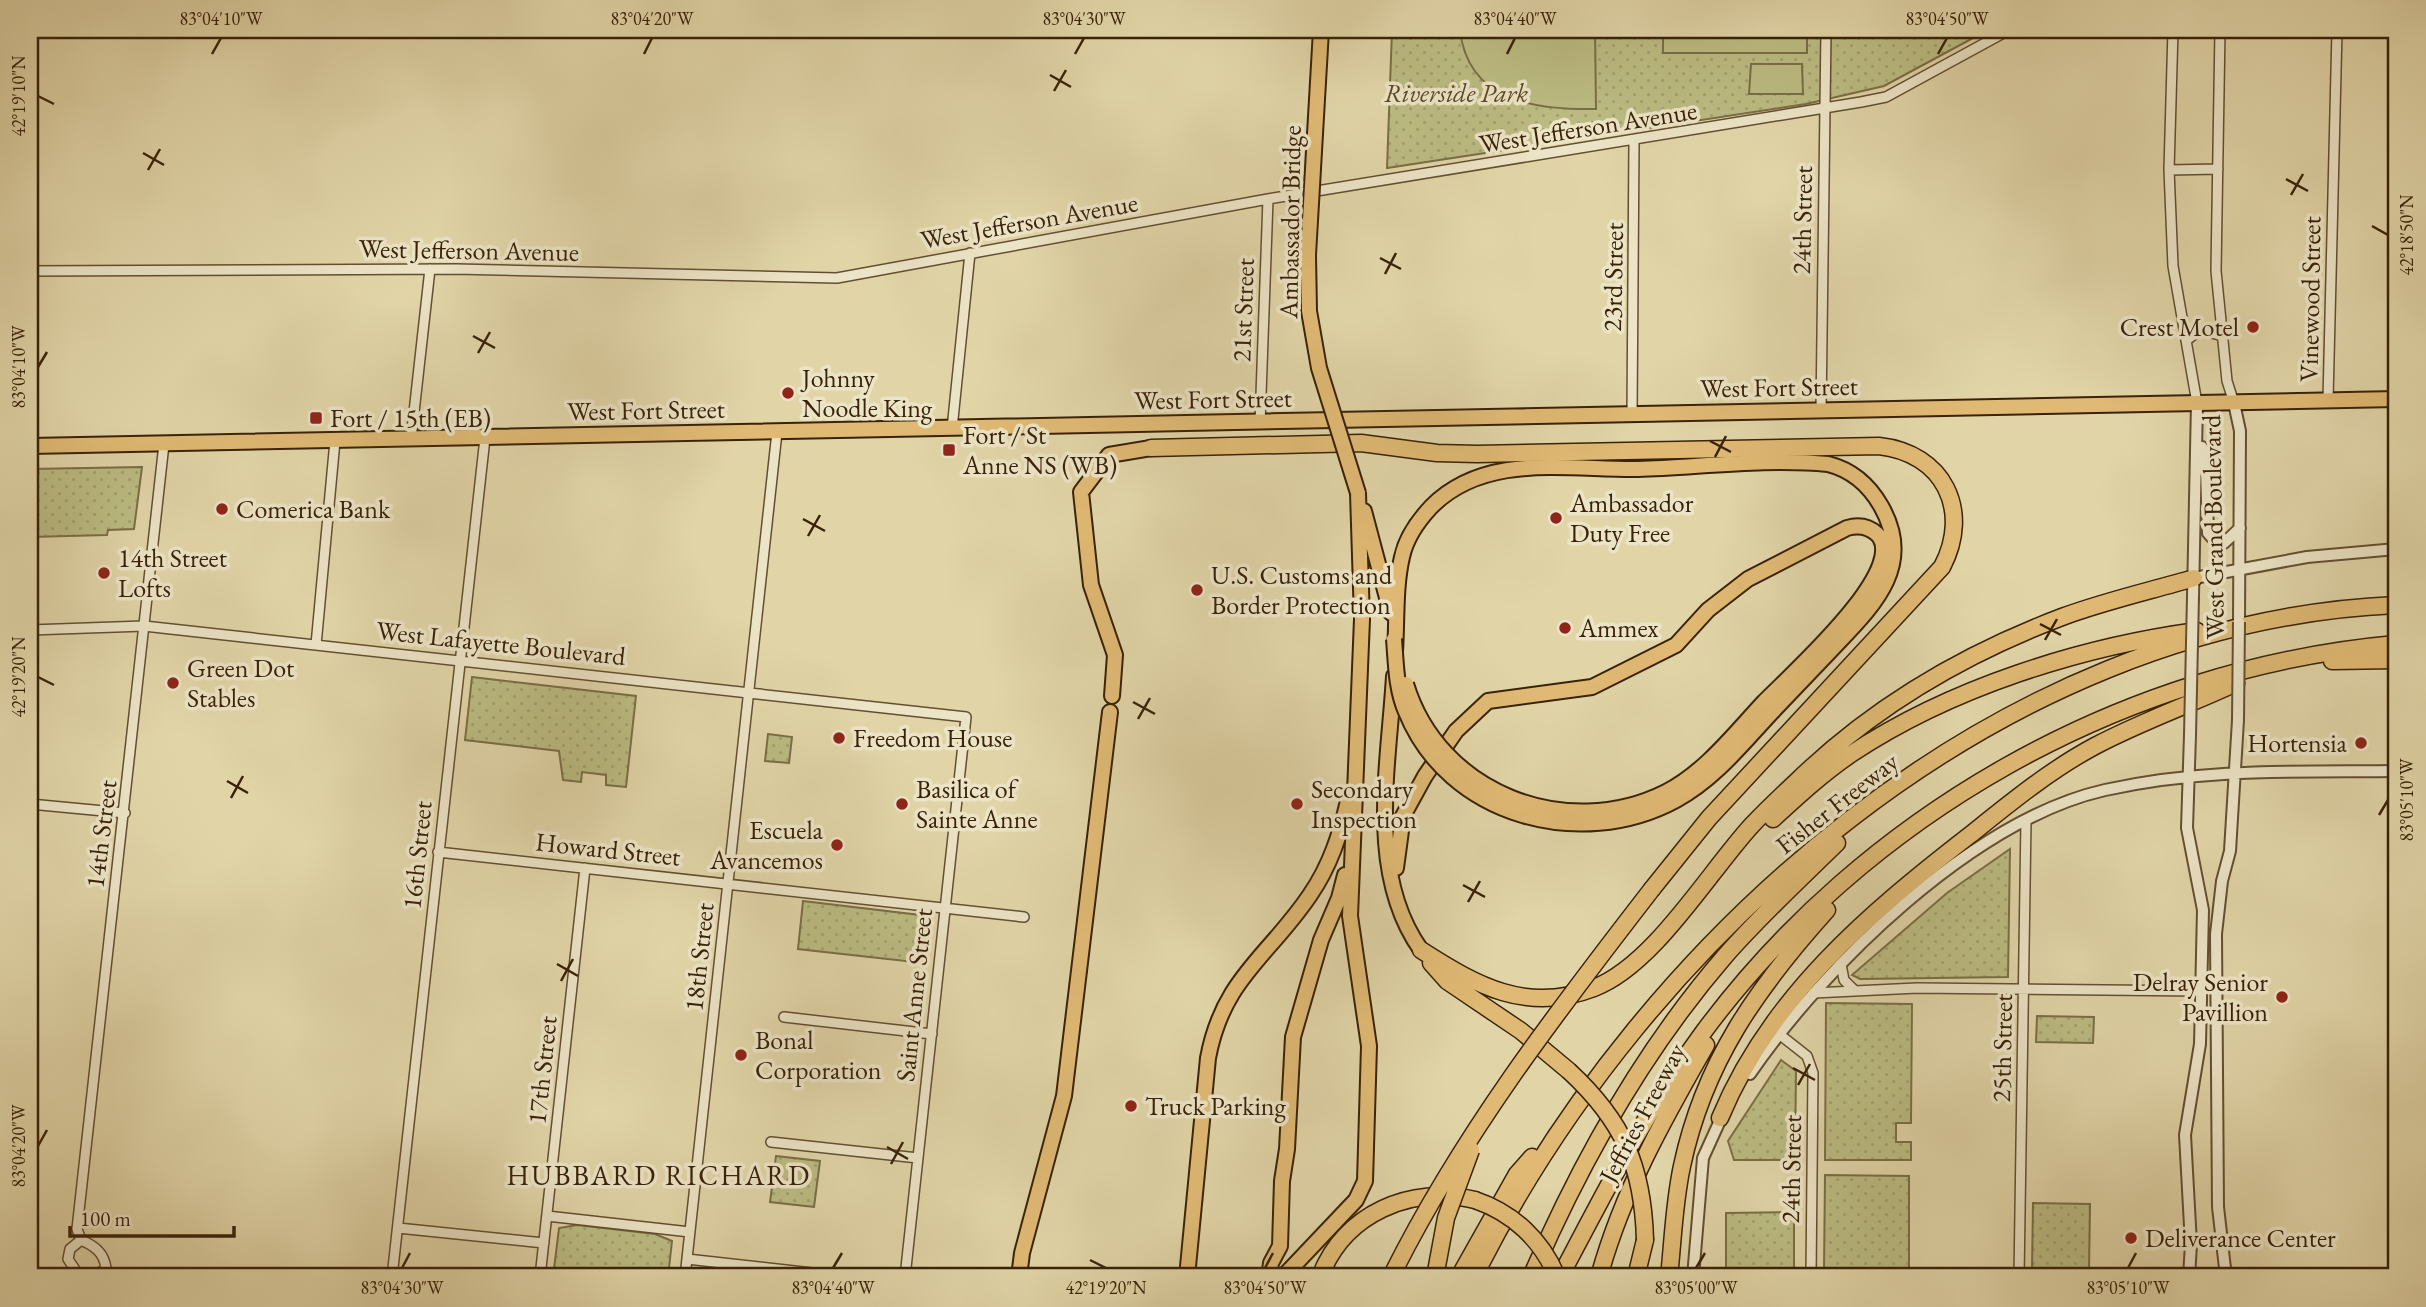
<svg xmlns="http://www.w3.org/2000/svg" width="2426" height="1307" font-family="'EB Garamond',serif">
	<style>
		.green { fill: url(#green-dots); stroke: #7a6e45; stroke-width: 2 }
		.pitch { fill: #bbbb82; stroke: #7a6e45; stroke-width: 2 }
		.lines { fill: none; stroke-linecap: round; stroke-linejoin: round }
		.minor-casing { stroke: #634f30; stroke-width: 12 }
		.tertiary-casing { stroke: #634f30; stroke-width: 14 }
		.primary-casing { stroke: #392208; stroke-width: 18 }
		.trunk-casing { stroke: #392208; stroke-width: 18 }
		.motorway-casing { stroke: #392208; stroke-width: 19 }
		.minor { stroke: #ece4c6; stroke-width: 9 }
		.tertiary { stroke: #ece4c6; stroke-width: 10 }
		.primary { stroke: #e0ba74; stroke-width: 14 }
		.trunk { stroke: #e0ba74; stroke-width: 14 }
		.motorway { stroke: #e0ba74; stroke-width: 16 }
		.tertiary-bridge-casing { stroke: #634f30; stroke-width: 14; stroke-linecap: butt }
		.trunk-bridge-casing { stroke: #392208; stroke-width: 18; stroke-linecap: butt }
		.motorway-bridge-casing { stroke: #392208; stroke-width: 19; stroke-linecap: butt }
		.tertiary-bridge { stroke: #ece4c6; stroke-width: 10 }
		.trunk-bridge { stroke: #e0ba74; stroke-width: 14 }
		.motorway-bridge { stroke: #e0ba74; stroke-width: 16 }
		.ticks { fill: none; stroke: #392208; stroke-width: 2.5 }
		.poi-dot { fill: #8f2418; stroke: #ece4c6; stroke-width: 2.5 }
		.labels { text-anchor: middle; stroke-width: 7; stroke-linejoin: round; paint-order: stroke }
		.park-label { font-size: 26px; font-style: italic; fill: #5a4826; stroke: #ece4c6 }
		.street-label { font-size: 26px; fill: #392208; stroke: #ece4c6 }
		.poi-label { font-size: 26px; fill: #392208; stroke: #ece4c6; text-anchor: start }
		.neighbourhood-label { font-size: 28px; letter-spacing: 2px; fill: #392208; stroke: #ece4c6 }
		.neatline { fill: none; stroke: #392208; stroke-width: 2.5 }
		.ticks-label { font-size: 18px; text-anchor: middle; fill: #392208 }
	</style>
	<defs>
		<pattern id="green-dots" width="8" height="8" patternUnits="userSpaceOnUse" patternTransform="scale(1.75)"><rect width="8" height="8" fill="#bbbb82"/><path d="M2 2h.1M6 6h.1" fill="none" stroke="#a2a06f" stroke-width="1.8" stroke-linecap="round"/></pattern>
	</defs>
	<rect width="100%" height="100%" fill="#e1d5a8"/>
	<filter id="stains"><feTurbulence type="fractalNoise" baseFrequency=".00286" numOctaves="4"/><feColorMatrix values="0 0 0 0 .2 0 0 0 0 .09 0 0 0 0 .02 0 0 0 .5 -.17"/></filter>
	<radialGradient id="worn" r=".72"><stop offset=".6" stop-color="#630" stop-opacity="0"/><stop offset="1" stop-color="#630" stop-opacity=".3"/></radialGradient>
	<path class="green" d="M1392,30h596l-104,56 -78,18 -419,64z
		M142,467l-8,62 -26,1 -1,5 -77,2v-68z
		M472,677l164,19 -10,91 -20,-2v-10l-24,-3 -1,10 -18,-2 -4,-29 -94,-11z
		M768,734l24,3 -3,26 -24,-2z
		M2010,849l-2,128 -148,2 -8,-4 95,-82z
		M803,901l125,15 -5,47 -125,-14z
		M1826,1003l86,1 -1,119h-15v19h15v18h-86z
		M2037,1016l57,1 -1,26 -57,-1z
		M1781,1060l15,11 -1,89h-61l-6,-19z
		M776,1156l44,5 -6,46 -44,-5z
		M1825,1175l84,1v96l-85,-1z
		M2033,1203l57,1 -1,67 -57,-1z
		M1794,1212v60h-68v-59z
		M577,1225l78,9 17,7 -4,36h-115l6,-49z"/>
	<path class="pitch" d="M1460,30h135l1,79c-58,1 -128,-6 -136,-79z
		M1663,30h144v23h-144z
		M1751,64h51l1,30h-54z"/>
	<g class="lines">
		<g class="minor-casing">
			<path id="minor" d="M2173,30l-4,140 4,96 24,137
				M2220,30l-4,241 11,110 7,22
				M2169,170l49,-1
				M30,271l426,-2 381,9 431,-79 593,-97 25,-5 123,-67
				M2187,340l13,-10 23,6
				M2328,400l9,-370
				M1821,411l5,-381
				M1632,415l2,-274
				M1260,423l8,-224
				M952,429l18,-176
				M411,439l19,-170
				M30,630l114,-4 822,91 -61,560
				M316,645l19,-204
				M30,804l95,9
				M438,852l586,65
				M1841,964l3,16 11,11
				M1813,993l104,-5 283,3
				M784,1017l148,17
				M1779,1034l28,22 6,17 -2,204
				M771,1142l147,16
				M547,1216l143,16
				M398,1228l146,15
				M81,1240l-11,9 -2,10 10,15 9,3
				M687,1259l161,18
				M94,1277l12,-9c-2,-15 -11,-22 -25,-28l-4,-11 87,-785
				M392,1277l93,-839
				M540,1277l45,-409
				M685,1277l92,-845
				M2019,1277l7,-457"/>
		</g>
		<g class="tertiary-casing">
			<path id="tertiary" d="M2234,403l6,28 -1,191
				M2202,447l4,21 2,65 6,7 10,3 16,-15
				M2194,578l113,-21 89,-8
				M2193,596l4,-193
				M1750,1074c75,-109 223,-254 355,-284 99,-22 191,-18 291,-19
				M1693,1277l10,-119 20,-44
				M2189,1277l2,-33 -6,-109 15,-91 3,-134 -16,-82 3,-93
				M2226,1277l-8,-70 -2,-273 6,-53 8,-30 8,-131"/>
		</g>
		<g class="primary-casing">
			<path id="primary" d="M30,446l2366,-47"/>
		</g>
		<g class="trunk-casing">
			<path id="trunk" d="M1364,511l27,102
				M1395,652c2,-31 0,-65 7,-95 4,-19 16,-36 29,-50 54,-55 137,-37 207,-38 62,-2 129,-11 190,-5 24,6 41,21 53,42 34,59 -7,99 -45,139 -21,22 -42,44 -63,66
				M1394,676c-5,88 -28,197 27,274
				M1112,696l3,-41 -24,-70 -10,-93 28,-37 42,-7
				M1396,868l7,-52 22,-40 31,-45 32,-30 104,-14 84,-42 32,-35 40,-31 99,-51c10,-3 21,-2 30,6 35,34 -89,143 -113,168
				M1019,1277l3,-24 42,-157 46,-384
				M1187,1277l21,-219c15,-80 61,-102 102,-163 20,-29 30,-60 38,-94
				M1269,1277l2,-14 9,-17 2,-65 5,-32 6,-112 28,-97 18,-42 6,-23
				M1283,1277l73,-77 9,-19 4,-135 -19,-130 12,-297 -4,-126"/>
		</g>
		<g class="motorway-casing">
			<path id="motorway" d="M1151,448l210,-5 76,10 40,1 402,-8c64,7 93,64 63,121l-233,251 -57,71
				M2332,661l64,-1
				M1773,819c25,-23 50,-46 78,-65 99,-66 229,-107 346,-123
				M1421,950c56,36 106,64 173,38 60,-23 114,-115 158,-163 14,-15 30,-30 45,-44 75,-73 167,-127 265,-164 43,-16 88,-26 132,-39
				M1431,963l16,18 74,50 48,40
				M1720,1118c50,-121 148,-204 250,-283 40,-32 80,-65 125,-89 45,-24 94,-41 141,-63
				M1320,1277c24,-64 91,-92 155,-77
				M1459,1277l58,-103 15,-17
				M1474,1277c171,-342 525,-655 922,-672
				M1531,1277c50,-116 111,-225 194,-321 35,-40 74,-76 112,-113
				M1560,1277c44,-83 86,-167 142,-243 162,-220 422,-366 694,-390
				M1599,1277c23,-84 64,-157 107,-232
				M1636,1277l9,-37
				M1669,1277c4,-37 5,-74 13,-111 22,-104 75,-178 145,-256"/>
		</g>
		<use href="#minor" class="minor"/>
		<use href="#tertiary" class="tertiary"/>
		<use href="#primary" class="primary"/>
		<use href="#trunk" class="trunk"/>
		<use href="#motorway" class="motorway"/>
		<g class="tertiary-bridge-casing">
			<path id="tertiary-bridge" d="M2238,720l1,-98
				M2190,735l3,-139"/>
		</g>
		<g class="trunk-bridge-casing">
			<path id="trunk-bridge" d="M1321,30l-13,225 1,56 10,57 39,125
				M1394,639c2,25 2,50 12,73 42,104 174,140 270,88 39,-21 67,-57 97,-89
				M1406,684c33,109 160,158 260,108 39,-20 68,-58 98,-90"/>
		</g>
		<g class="motorway-bridge-casing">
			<path id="motorway-bridge" d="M1569,1071c54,50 74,95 76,169
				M1475,1200c38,13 67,40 82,77
				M1391,1277c70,-141 165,-264 261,-388
				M1435,1277l11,-59 25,-68"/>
		</g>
		<use href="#tertiary-bridge" class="tertiary-bridge"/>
		<use href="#trunk-bridge" class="trunk-bridge"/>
		<use href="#motorway-bridge" class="motorway-bridge"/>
	</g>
	<path class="ticks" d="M212,54l9,-16M644,54l8,-16M1075,54l9,-16M1507,54l8,-16M1938,54l9,-16M1050,75l21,12M1054,91l12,-21M38,96l16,8M143,153l21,12M148,170l12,-21M2286,179l22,12M2291,195l12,-21M2372,226l16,9M1380,258l21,11M1385,274l11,-21M473,336l22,12M478,353l12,-21M38,367l9,-15M1710,441l21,11M1715,457l11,-21M803,519l22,12M808,536l12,-21M2040,624l21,11M2045,640l12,-21M38,677l16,8M1133,702l22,12M1138,719l12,-21M227,781l21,12M231,798l12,-22M2379,815l9,-15M1463,885l22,12M1468,902l12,-21M557,964l21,12M561,981l12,-22M1793,1068l22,12M1798,1085l12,-21M38,1146l9,-16M887,1147l21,12M891,1164l12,-22M1090,1260l16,8M402,1268l8,-15M833,1268l9,-15M1265,1268l8,-15M1696,1268l9,-15M2128,1268l8,-15"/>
	<g class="poi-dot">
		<circle cx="2253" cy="327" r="7"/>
		<circle cx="788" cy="393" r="7"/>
		<rect x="309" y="411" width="14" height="14" rx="3.5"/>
		<rect x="942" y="443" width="14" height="14" rx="3.5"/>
		<circle cx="222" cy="509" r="7"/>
		<circle cx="1556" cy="518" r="7"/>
		<circle cx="104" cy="573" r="7"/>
		<circle cx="1197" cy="590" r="7"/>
		<circle cx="1565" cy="628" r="7"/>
		<circle cx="173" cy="683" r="7"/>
		<circle cx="839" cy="738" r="7"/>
		<circle cx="2361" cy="743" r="7"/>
		<circle cx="902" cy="804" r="7"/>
		<circle cx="1297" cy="804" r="7"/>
		<circle cx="837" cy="845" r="7"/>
		<circle cx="2282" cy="997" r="7"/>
		<circle cx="741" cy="1055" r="7"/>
		<circle cx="1131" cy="1106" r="7"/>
		<circle cx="2131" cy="1238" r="7"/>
	</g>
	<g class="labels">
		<g class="park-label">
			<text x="1456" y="102">Riverside Park</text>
		</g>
		<g class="street-label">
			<text transform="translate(1588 127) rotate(-9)" y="9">West Jefferson Avenue</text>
			<text transform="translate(1802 220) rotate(-89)" y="9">24th Street</text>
			<text transform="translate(1029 221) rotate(-10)" y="9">West Jefferson Avenue</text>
			<text transform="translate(1290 222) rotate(-89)" y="9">Ambassador Bridge</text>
			<text transform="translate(469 250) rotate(1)" y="9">West Jefferson Avenue</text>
			<text transform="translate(1613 277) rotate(-89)" y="9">23rd Street</text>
			<text transform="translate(2310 299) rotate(-89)" y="9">Vinewood Street</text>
			<text transform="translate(1243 310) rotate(-88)" y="9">21st Street</text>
			<text transform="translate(1779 387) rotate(-1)" y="9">West Fort Street</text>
			<text transform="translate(1213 399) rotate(-1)" y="9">West Fort Street</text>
			<text transform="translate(646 410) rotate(-1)" y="9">West Fort Street</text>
			<text transform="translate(2213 527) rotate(-91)" y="9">West Grand Boulevard</text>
			<text transform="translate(501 643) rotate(6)" y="9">West Lafayette Boulevard</text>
			<text transform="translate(1837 803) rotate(-38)" y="9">Fisher Freeway</text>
			<text transform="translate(101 834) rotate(-83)" y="9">14th Street</text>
			<text transform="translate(608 849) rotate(6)" y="9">Howard Street</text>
			<text transform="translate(417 855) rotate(-84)" y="9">16th Street</text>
			<text transform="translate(699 957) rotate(-84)" y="9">18th Street</text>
			<text transform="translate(914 995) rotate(-84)" y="9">Saint Anne Street</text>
			<text transform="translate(2002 1048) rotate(-89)" y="9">25th Street</text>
			<text transform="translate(542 1070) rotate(-84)" y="9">17th Street</text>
			<text transform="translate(1642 1113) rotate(-62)" y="9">Jeffries Freeway</text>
			<text transform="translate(1791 1169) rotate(-89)" y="9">24th Street</text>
		</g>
		<g class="poi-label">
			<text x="2239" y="336" text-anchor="end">Crest Motel</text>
			<text x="802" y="387">Johnny<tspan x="802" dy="30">Noodle King</tspan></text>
			<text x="330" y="427">Fort / 15th (EB)</text>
			<text x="963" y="444">Fort / St<tspan x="963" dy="30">Anne NS (WB)</tspan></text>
			<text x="1570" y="512">Ambassador<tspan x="1570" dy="30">Duty Free</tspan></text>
			<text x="236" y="518">Comerica Bank</text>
			<text x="118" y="567">14th Street<tspan x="118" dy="30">Lofts</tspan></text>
			<text x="1211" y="584">U.S. Customs and<tspan x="1211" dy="30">Border Protection</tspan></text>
			<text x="1579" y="637">Ammex</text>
			<text x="187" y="677">Green Dot<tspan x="187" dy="30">Stables</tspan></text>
			<text x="853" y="747">Freedom House</text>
			<text x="2347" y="752" text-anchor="end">Hortensia</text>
			<text x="916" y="798">Basilica of<tspan x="916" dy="30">Sainte Anne</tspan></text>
			<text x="1311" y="798">Secondary<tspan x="1311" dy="30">Inspection</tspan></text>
			<text x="823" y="839" text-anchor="end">Escuela<tspan x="823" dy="30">Avancemos</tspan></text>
			<text x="2268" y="991" text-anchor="end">Delray Senior<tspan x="2268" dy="30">Pavillion</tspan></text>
			<text x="755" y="1049">Bonal<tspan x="755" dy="30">Corporation</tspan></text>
			<text x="1145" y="1115">Truck Parking</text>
			<text x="2145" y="1247">Deliverance Center</text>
		</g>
		<g class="neighbourhood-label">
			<text x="659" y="1185">HUBBARD RICHARD</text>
		</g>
	</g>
	<rect width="2426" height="1307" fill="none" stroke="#e1d5a8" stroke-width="77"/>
	<path d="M70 1226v10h164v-10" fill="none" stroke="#392208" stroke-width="3.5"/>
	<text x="80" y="1226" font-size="21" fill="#392208" stroke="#ece4c6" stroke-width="5" paint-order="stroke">100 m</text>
	<rect x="38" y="38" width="2350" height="1230" class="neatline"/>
	<g class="ticks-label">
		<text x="221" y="25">83°04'10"W</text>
		<text x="652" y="25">83°04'20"W</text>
		<text x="1084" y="25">83°04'30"W</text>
		<text x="1515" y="25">83°04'40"W</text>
		<text x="1947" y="25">83°04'50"W</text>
		<text transform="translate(19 96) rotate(-90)" y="6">42°19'10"N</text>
		<text transform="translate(2407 235) rotate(-90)" y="6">42°18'50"N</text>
		<text transform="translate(19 367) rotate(-90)" y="6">83°04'10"W</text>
		<text transform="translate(19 677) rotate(-90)" y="6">42°19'20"N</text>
		<text transform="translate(2407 800) rotate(-90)" y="6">83°05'10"W</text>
		<text transform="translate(19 1146) rotate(-90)" y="6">83°04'20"W</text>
		<text x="402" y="1294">83°04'30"W</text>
		<text x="833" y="1294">83°04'40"W</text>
		<text x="1106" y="1294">42°19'20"N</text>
		<text x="1265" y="1294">83°04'50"W</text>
		<text x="1696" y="1294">83°05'00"W</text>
		<text x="2128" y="1294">83°05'10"W</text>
	</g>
	<rect width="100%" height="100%" filter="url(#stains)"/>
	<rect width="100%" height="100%" fill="url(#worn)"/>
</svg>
